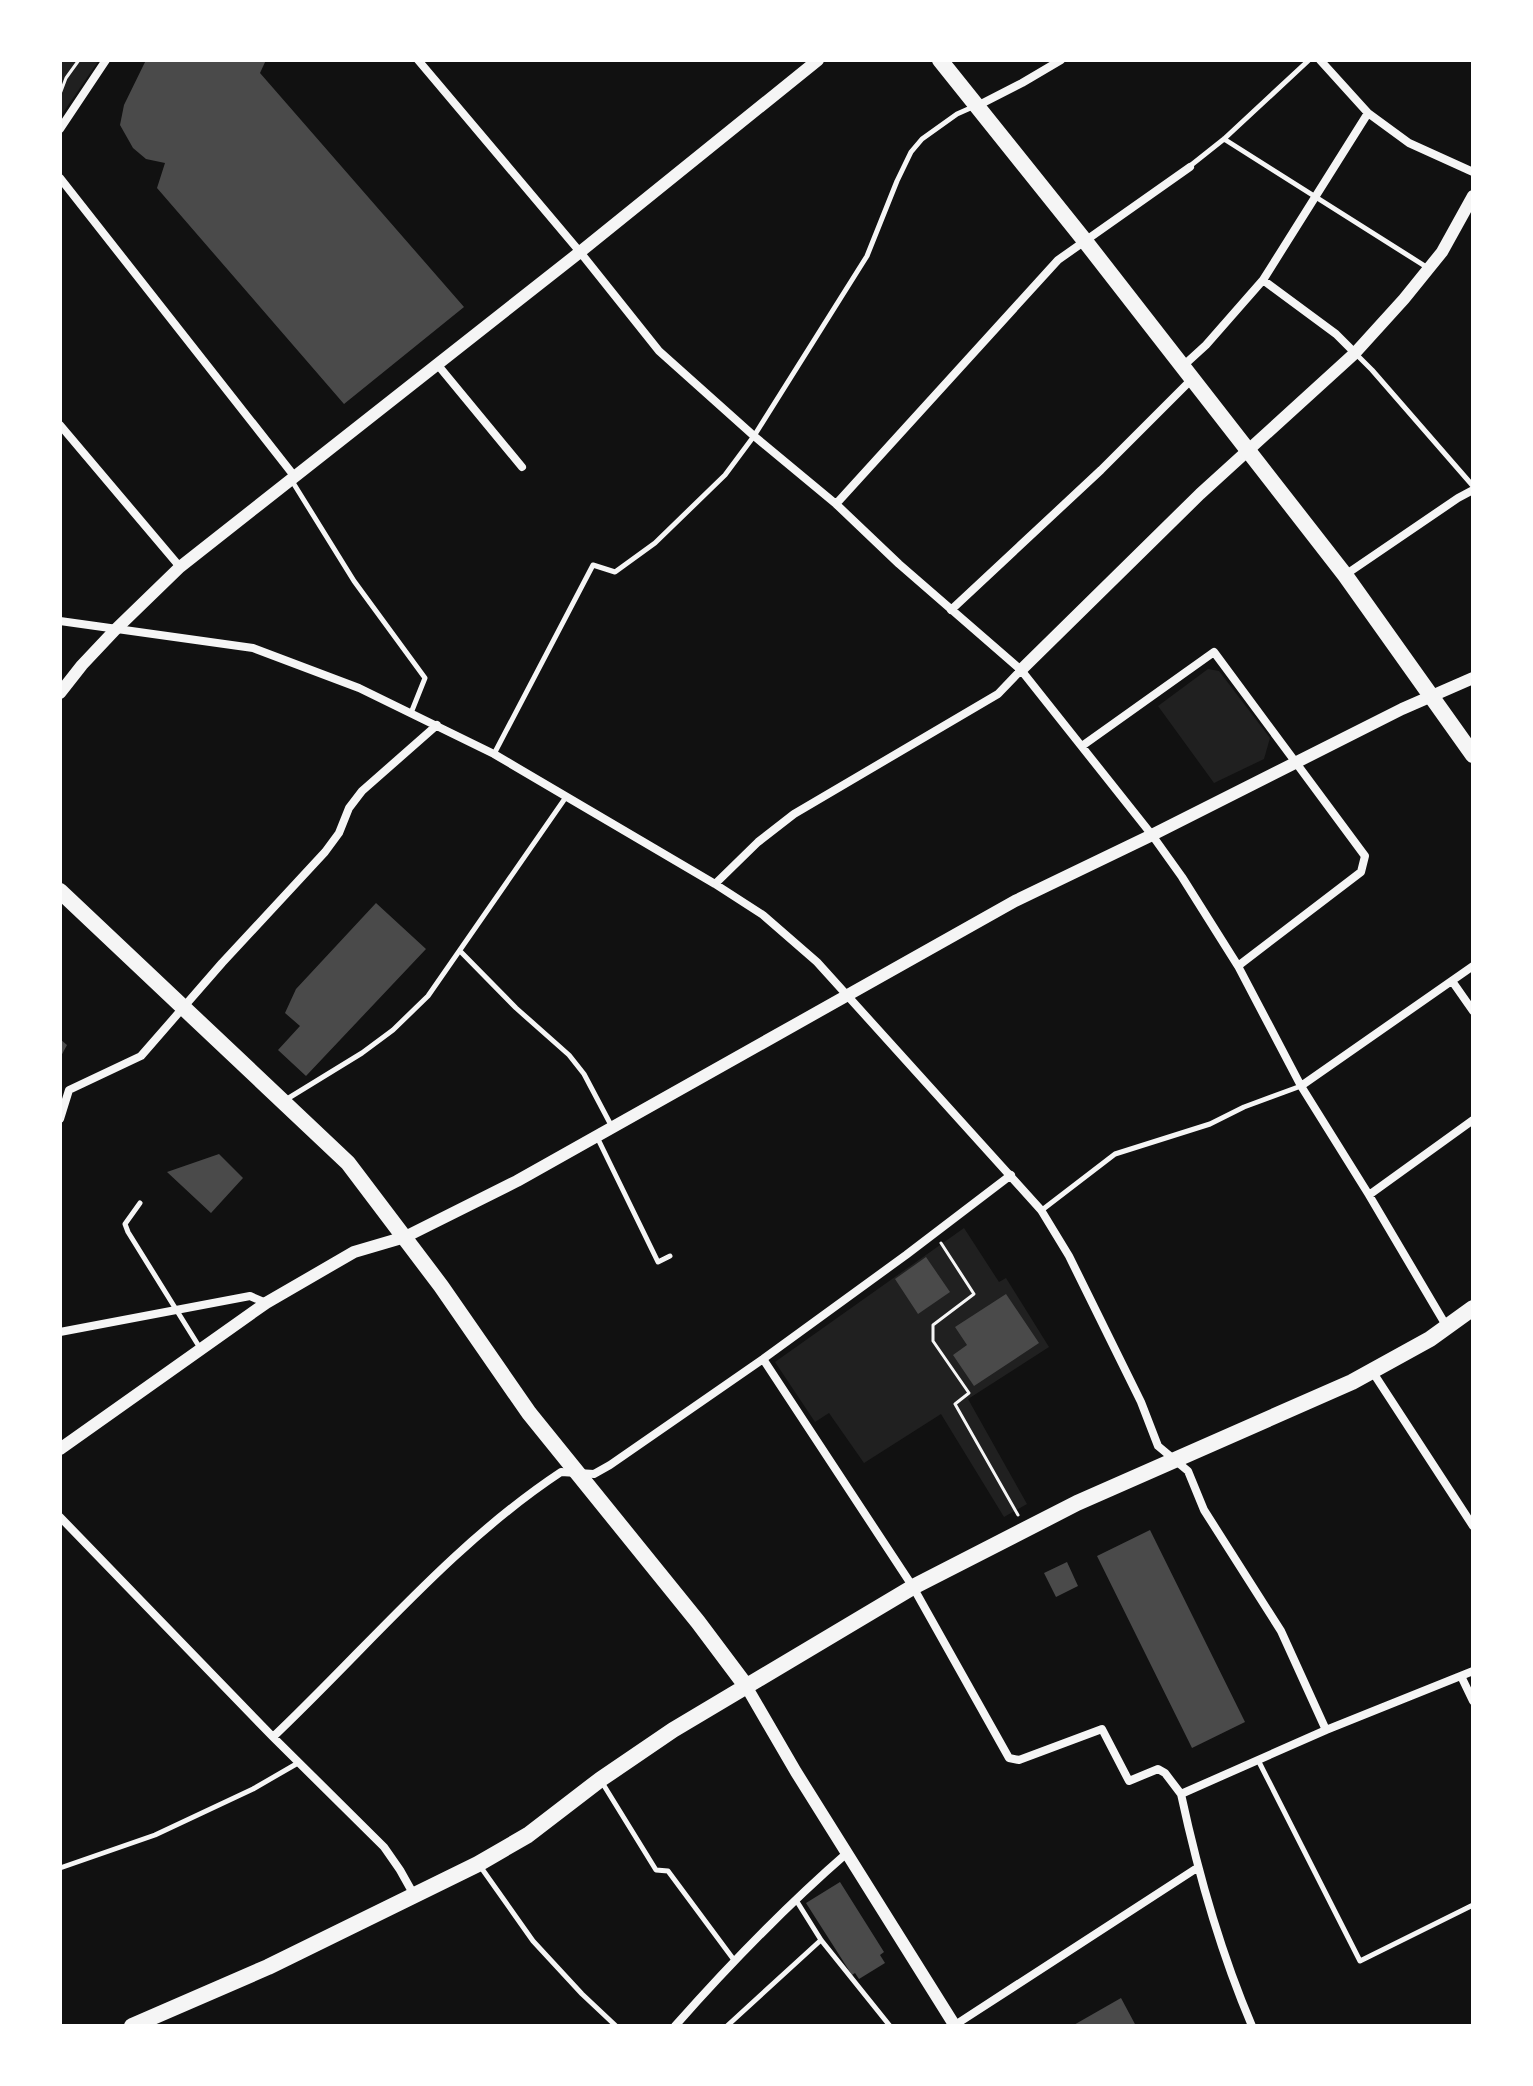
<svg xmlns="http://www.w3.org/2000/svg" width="1533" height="2086" font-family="Bitter,serif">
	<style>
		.green { fill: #202020 }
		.building { fill: #4a4a4a }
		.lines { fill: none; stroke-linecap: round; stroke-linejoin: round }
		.path { stroke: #f5f5f5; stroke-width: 3 }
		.service { stroke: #f5f5f5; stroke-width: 5 }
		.minor { stroke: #f5f5f5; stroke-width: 8 }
		.tertiary { stroke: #f5f5f5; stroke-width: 12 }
		.primary { stroke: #f5f5f5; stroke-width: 16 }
		.trunk { stroke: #f5f5f5; stroke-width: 16 }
	</style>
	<rect width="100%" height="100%" fill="#111"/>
	<path class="green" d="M60,60h39l-39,57z
		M1208,669l11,2 51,67 -6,21 -50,24 -56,-77z
		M964,1228l35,54 7,-4 43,69 -81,52 59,105 -23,13 -63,-103 -77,49 -35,-50 -14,9 -40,-60z"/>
	<path class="building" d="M146,60h120l-6,13 204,234 -120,97 -187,-216 8,-25 -19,-4 -13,-11 -13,-23 4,-20z
		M376,903l50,46 -120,127 -28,-26 22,-24 -15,-13 11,-24z
		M60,1039l7,6 -7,13z
		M219,1154l24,24 -32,35 -44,-41z
		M926,1257l24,35 -32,22 -23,-35z
		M1006,1294l33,49 -65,43 -21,-31 14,-10 -12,-18z
		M1150,1530l95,192 -53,26 -95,-192z
		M1067,1562l11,24 -22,11 -12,-24z
		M840,1882l44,70 -4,3 5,8 -26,16 -4,-6 -3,2 -46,-72z
		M1121,1998l15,28h-64z"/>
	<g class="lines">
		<path class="path" d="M60,94l6,-16 13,-18
			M941,1243l33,51 -41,31v16l36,52 -14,11 63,111"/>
		<path class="service" d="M1224,139l204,129
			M1190,166l34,-27 85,-79
			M1355,353l17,17 101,116
			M292,481l62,100 71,97 -14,35
			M494,754l99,-189 22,7 40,-29 70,-68 29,-39 113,-180 30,-75 14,-29 11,-13 35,-25 18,-8
			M460,951l56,57 53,47 15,19 28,53
			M287,1099l75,-46 31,-23 35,-34 138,-199
			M597,1137l61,125 12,-6
			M140,1203l-15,21 3,8 72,116
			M1042,1210l73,-56 95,-30 34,-17 57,-21
			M1258,1760l102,201 113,-56
			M603,1784l53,86 12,1 66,89
			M480,1866l53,75 49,53 34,32
			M60,1868l95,-33 98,-46 45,-26
			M796,1900l25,40 69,86
			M727,2026l94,-86"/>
		<path class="minor" d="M418,60l162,192 79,99 95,85 82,68 63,60 122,106 131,165 30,42 56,89 63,120 68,109 78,132
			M1320,60l48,53 41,30 64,29
			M977,106l45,-23 39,-23
			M60,129l46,-69
			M60,178l235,299
			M1263,280l73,54 19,19
			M437,364l85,103
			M1183,366l23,-21 57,-65 105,-167
			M60,425l120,142
			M836,504l222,-244 132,-93
			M1345,575l113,-77 15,-8
			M951,610l150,-140 92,-92
			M60,621l193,27 106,40 135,66 221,130 48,31 54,47 224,248 28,46 72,146 17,44 30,25 16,39 77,121 45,99
			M1082,746l132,-94 151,204 -4,16 -123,94
			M715,884l43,-42 36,-28 204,-120 23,-24
			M1452,981l21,30
			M1301,1086l172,-120
			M60,1119l9,-29 72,-34 81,-93 103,-111 14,-19 10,-25 13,-17 75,-66
			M1369,1195l104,-75
			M60,1332l190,-36 16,7
			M763,1359l150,228 96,171 10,2 83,-31 27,52 29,-12 7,4 16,21
			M1372,1371l101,155
			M60,1517l213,220 111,110 16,23 14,25
			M1461,1676l12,25
			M273,1737c95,-90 179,-193 288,-265l33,2 16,-9 153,-106 143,-104 105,-80
			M955,2025l242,-157
			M675,2026c54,-61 110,-119 172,-173
			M1252,2026c-32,-75 -54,-153 -71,-232l145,-64 147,-59"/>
		<path class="tertiary" d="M1021,670l179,-176 155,-141 49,-54 38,-47 31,-56
			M60,693l22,-28 33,-35 65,-63 400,-315 238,-192
			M60,1449l206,-146 88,-51 51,-15 112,-56 498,-280 137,-66 250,-126 71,-31
			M746,1686l50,86 159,254"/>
		<path class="primary" d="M940,60l145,181 260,334 128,180"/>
		<path class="trunk" d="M60,891l288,272 93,123 88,127 169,209 48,64
			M132,2026l136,-59 210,-103 50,-29 73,-56 72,-49 240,-143 164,-84 275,-121 78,-43 43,-31"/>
	</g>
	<rect width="1533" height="2086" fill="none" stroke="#ffffff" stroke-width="124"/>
</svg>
